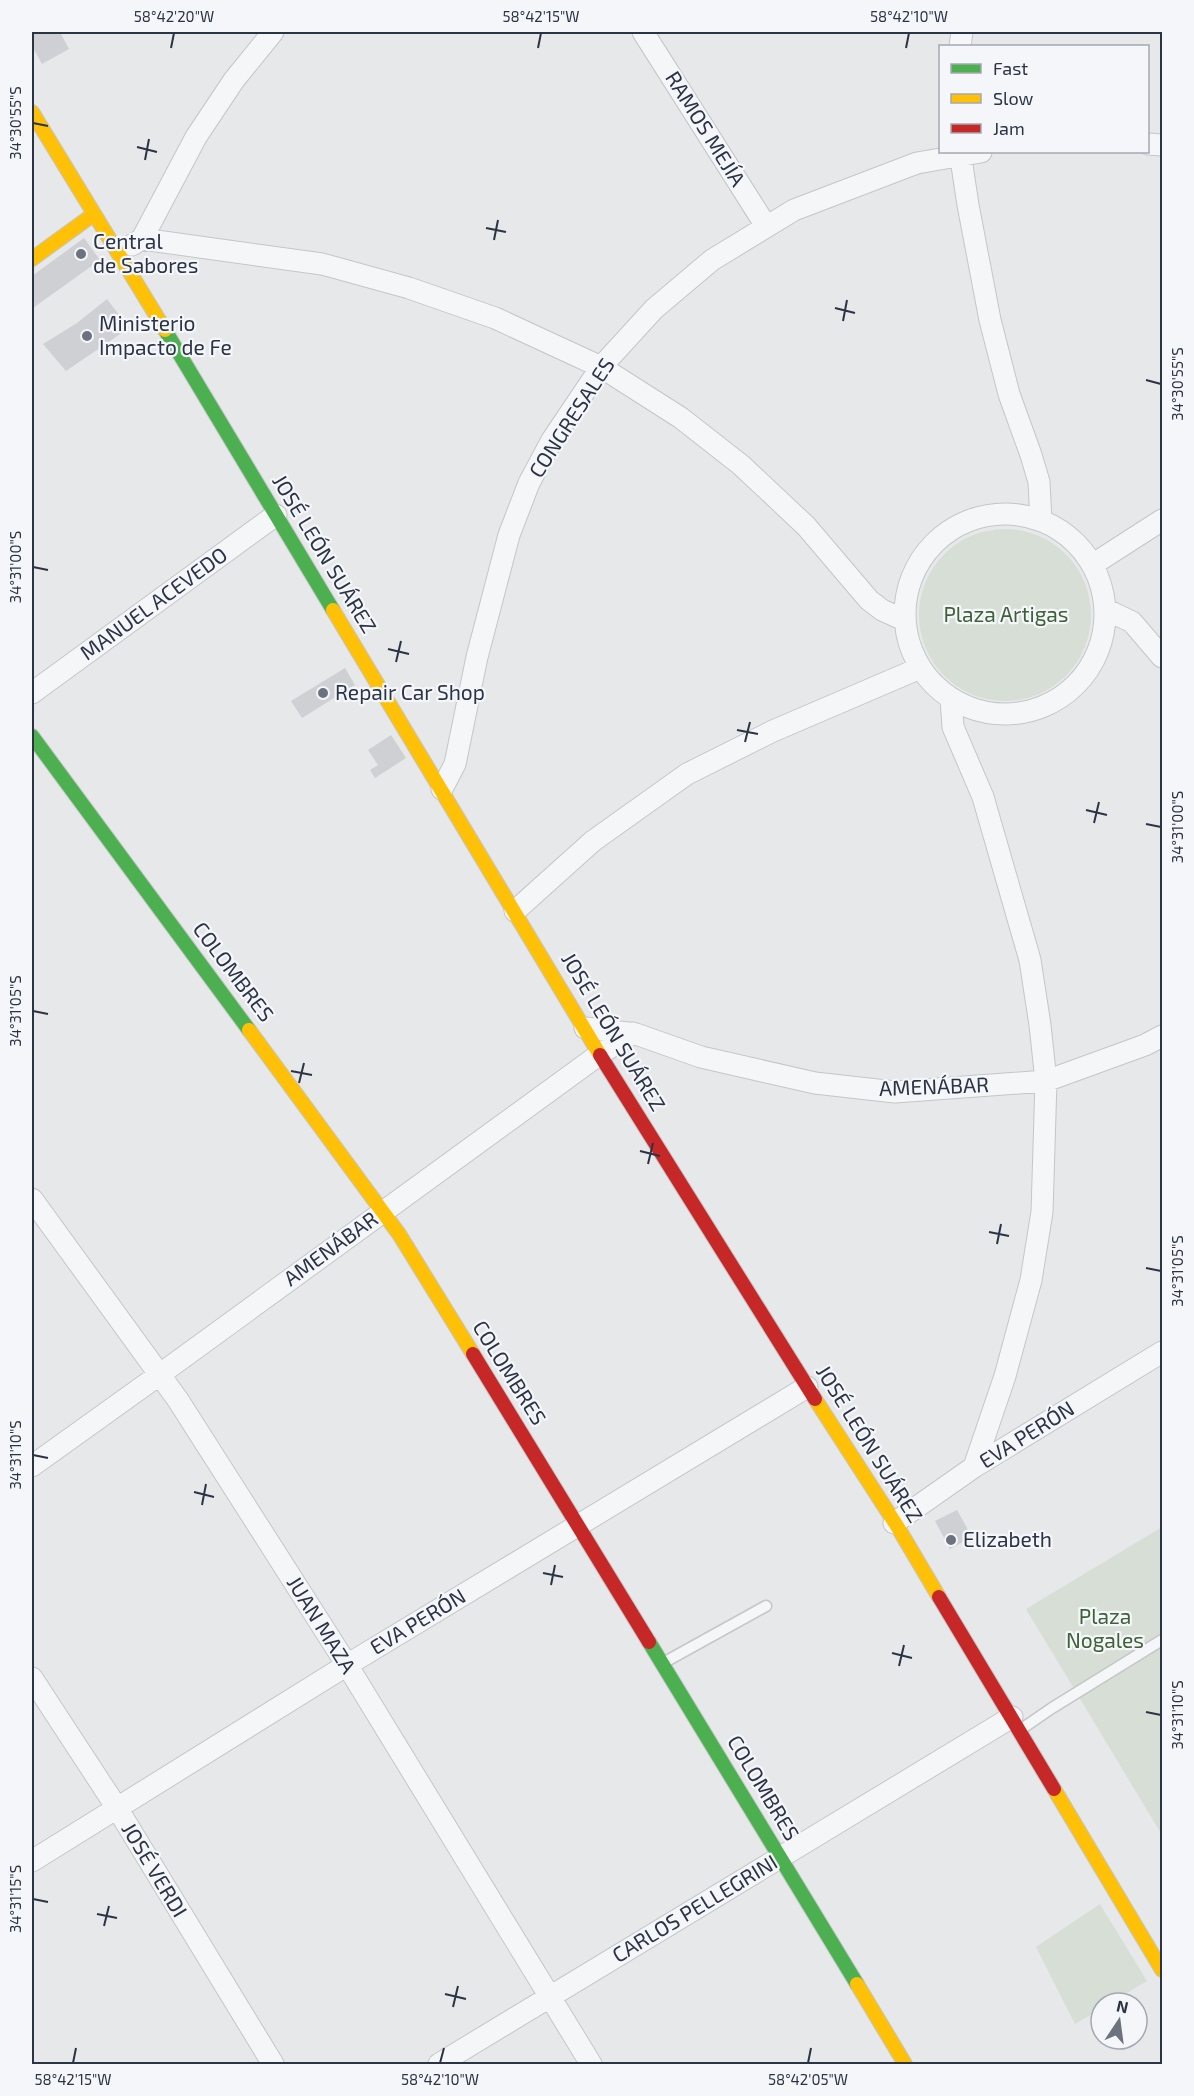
<svg xmlns="http://www.w3.org/2000/svg" width="1194" height="2096" font-family="'Exo 2',sans-serif">
	<style>
		.green { fill: #d6ded6 }
		.building { fill: #ced0d3 }
		.lines { fill: none; stroke-linecap: round; stroke-linejoin: round }
		.lane-casing { stroke: #c4c6c8; stroke-width: 13 }
		.street-casing { stroke: #c4c6c8; stroke-width: 23 }
		.fast-casing { stroke: #c4c6c8; stroke-width: 16 }
		.slow-casing { stroke: #c4c6c8; stroke-width: 16 }
		.jam-casing { stroke: #c4c6c8; stroke-width: 16 }
		.lane { stroke: #f5f6f7; stroke-width: 10 }
		.street { stroke: #f5f6f7; stroke-width: 21 }
		.fast { stroke: #4caf50; stroke-width: 14 }
		.slow { stroke: #ffc107; stroke-width: 14 }
		.jam { stroke: #c62828; stroke-width: 14 }
		.ticks { fill: none; stroke: #2b3445; stroke-width: 2 }
		.poi-dot { fill: #6c737f; stroke: #f4f6f9; stroke-width: 2 }
		.labels { text-anchor: middle; stroke-width: 4.5; stroke-linejoin: round; paint-order: stroke }
		.street-label { font-size: 21px; fill: #2b3445; stroke: #f4f6f9 }
		.poi-label { font-size: 21px; fill: #2b3445; stroke: #f4f6f9; text-anchor: start }
		.park-label { font-size: 21px; fill: #3f6138; stroke: #f4f6f9 }
		.neatline { fill: none; stroke: #2b3445; stroke-width: 2 }
		.ticks-label { font-size: 15px; text-anchor: middle; fill: #2b3445 }
	</style>
	<rect width="100%" height="100%" fill="#e6e8ea"/>
	<path class="green" d="M919 615a86 86 0 1 1 172 0a86 86 0 1 1-172 0Z
		M1162,1527v308l-136,-226z
		M1100,1904l47,77 -37,22h-9v6l-26,15 -39,-77z"/>
	<path class="building" d="M32,32h28l9,17 -27,15 -10,-18z
		M84,238l16,22 -67,48 -1,-3v-29z
		M107,299l22,29 -63,43 -23,-27 34,-21z
		M345,668l10,17 -53,33 -11,-17z
		M391,735l15,23 -31,20 -5,-8 8,-5 -10,-15z
		M957,1510l15,27 -22,12 -15,-28z"/>
	<g class="lines">
		<g class="lane-casing">
			<path id="lane" d="M663,1663l103,-57
				M1020,1730l32,-22 110,-68"/>
		</g>
		<g class="street-casing">
			<path id="street" d="M643,32l123,194
				M960,46l2,-14
				M1148,144l14,1
				M960,152l8,53 22,115 19,74 22,61 8,27 2,39
				M142,239l180,25 87,24 86,30 106,49 80,51 60,47 65,61 63,74 13,10 22,10
				M132,245l10,-6 54,-102 38,-57 39,-48
				M905 614a100 100 0 1 1 200 0a100 100 0 1 1-200 0Z
				M1092,565l70,-45
				M1105,609l27,13 30,35
				M32,693l244,-178
				M951,699l2,28 30,70 47,163 10,65 6,56 -4,131 -11,68 -26,96 -31,91
				M442,789l13,-25 22,-107 32,-122 20,-52 23,-43 49,-73 53,-58 58,-49 82,-50 123,-47 64,-11
				M515,911l78,-70 94,-67 86,-43 147,-63
				M585,1028l51,6 65,23 114,26 80,9 151,-11 99,-36 17,-9
				M32,1199l146,201 169,265 244,399
				M32,1466l127,-91 441,-321 33,-21
				M894,1523l80,-56 188,-115
				M32,1678l85,130 156,256
				M32,1861l315,-196 460,-278
				M439,2064l573,-347"/>
		</g>
		<g class="fast-casing">
			<path id="fast" d="M165,330l168,280
				M32,736l217,294
				M649,1642l208,342"/>
		</g>
		<g class="slow-casing">
			<path id="slow" d="M32,112l133,218
				M32,259l62,-45
				M333,610l267,445
				M249,1030l150,204 74,120
				M815,1399l82,127 42,71
				M1054,1789l108,181
				M857,1984l48,80"/>
		</g>
		<g class="jam-casing">
			<path id="jam" d="M600,1055l215,344
				M473,1354l176,288
				M939,1597l115,192"/>
		</g>
		<use href="#lane" class="lane"/>
		<use href="#street" class="street"/>
		<use href="#fast" class="fast"/>
		<use href="#slow" class="slow"/>
		<use href="#jam" class="jam"/>
	</g>
	<path class="ticks" d="M171,48l3,-15M538,48l3,-15M906,48l3,-15M33,123l15,3M137,147l20,5M145,160l4,-21M486,228l20,4M494,240l4,-20M835,308l20,5M843,321l4,-21M1146,380l15,4M33,567l15,3M388,649l21,5M396,662l5,-21M737,730l21,4M745,742l5,-20M1086,810l21,5M1094,823l5,-21M1146,824l15,3M33,1011l15,3M291,1071l21,4M299,1083l5,-20M640,1151l20,5M648,1164l5,-21M989,1232l20,4M997,1244l4,-20M1146,1268l15,3M33,1455l15,3M194,1492l20,5M202,1505l4,-21M543,1573l20,4M551,1585l4,-20M892,1653l20,5M899,1666l5,-21M1146,1712l15,3M33,1899l15,3M97,1914l20,4M104,1926l5,-20M445,1994l21,5M453,2007l5,-21M73,2063l3,-15M440,2063l4,-15M808,2063l3,-15"/>
	<g class="poi-dot">
		<circle cx="81" cy="254" r="6"/>
		<circle cx="87" cy="336" r="6"/>
		<circle cx="323" cy="693" r="6"/>
		<circle cx="951" cy="1540" r="6"/>
	</g>
	<g class="labels">
		<g class="street-label">
			<text transform="translate(705 129) rotate(58)" y="7">RAMOS MEJÍA</text>
			<text transform="translate(572 418) rotate(-57)" y="7">CONGRESALES</text>
			<text transform="translate(324 554) rotate(59)" y="7">JOSÉ LEÓN SUÁREZ</text>
			<text transform="translate(154 604) rotate(-36)" y="7">MANUEL ACEVEDO</text>
			<text transform="translate(233 972) rotate(53)" y="7">COLOMBRES</text>
			<text transform="translate(613 1032) rotate(59)" y="7">JOSÉ LEÓN SUÁREZ</text>
			<text transform="translate(934 1087) rotate(-2)" y="7">AMENÁBAR</text>
			<text transform="translate(331 1249) rotate(-36)" y="7">AMENÁBAR</text>
			<text transform="translate(509 1373) rotate(58)" y="7">COLOMBRES</text>
			<text transform="translate(1027 1435) rotate(-32)" y="7">EVA PERÓN</text>
			<text transform="translate(869 1444) rotate(58)" y="7">JOSÉ LEÓN SUÁREZ</text>
			<text transform="translate(418 1622) rotate(-31)" y="7">EVA PERÓN</text>
			<text transform="translate(321 1625) rotate(58)" y="7">JUAN MAZA</text>
			<text transform="translate(763 1788) rotate(59)" y="7">COLOMBRES</text>
			<text transform="translate(154 1870) rotate(59)" y="7">JOSÉ VERDI</text>
			<text transform="translate(695 1909) rotate(-31)" y="7">CARLOS PELLEGRINI</text>
		</g>
		<g class="poi-label">
			<text x="93" y="249">Central<tspan x="93" dy="24">de Sabores</tspan></text>
			<text x="99" y="331">Ministerio<tspan x="99" dy="24">Impacto de Fe</tspan></text>
			<text x="335" y="700">Repair Car Shop</text>
			<text x="963" y="1547">Elizabeth</text>
		</g>
		<g class="park-label">
			<text x="1006" y="622">Plaza Artigas</text>
			<text x="1105" y="1624">Plaza<tspan x="1105" dy="24">Nogales</tspan></text>
		</g>
	</g>
	<rect width="1194" height="2096" fill="none" stroke="#f4f6f9" stroke-width="66"/>
	<rect x="939" y="45" width="210" height="108" fill="#f4f6f9" stroke="#a4a8b1" stroke-width="1.5"/>
	<rect x="951" y="64" width="30" height="9" fill="#4caf50" stroke="#a4a8b1" stroke-width="1.5"/>
	<text x="993" y="75" font-size="18" fill="#2b3445">Fast</text>
	<rect x="951" y="94" width="30" height="9" fill="#ffc107" stroke="#a4a8b1" stroke-width="1.5"/>
	<text x="993" y="105" font-size="18" fill="#2b3445">Slow</text>
	<rect x="951" y="124" width="30" height="9" fill="#c62828" stroke="#a4a8b1" stroke-width="1.5"/>
	<text x="993" y="135" font-size="18" fill="#2b3445">Jam</text>
	<g transform="translate(1119 2021) rotate(13)"><circle r="28" fill="#f4f6f9" stroke="#a4a8b1" stroke-width="1.5"/>
	<path d="M0-4.5L10 22L0 15L-10 22Z" fill="#6c737f"/>
	<text y="-9" font-size="16" font-weight="bold" text-anchor="middle" fill="#2b3445">N</text>
	</g>
	<rect x="33" y="33" width="1128" height="2030" class="neatline"/>
	<g class="ticks-label">
		<text x="174" y="22">58°42'20"W</text>
		<text x="541" y="22">58°42'15"W</text>
		<text x="909" y="22">58°42'10"W</text>
		<text transform="translate(16 123) rotate(-90)" y="5">34°30'55"S</text>
		<text transform="translate(1178 384) rotate(-90)" y="5">34°30'55"S</text>
		<text transform="translate(16 567) rotate(-90)" y="5">34°31'00"S</text>
		<text transform="translate(1178 827) rotate(-90)" y="5">34°31'00"S</text>
		<text transform="translate(16 1011) rotate(-90)" y="5">34°31'05"S</text>
		<text transform="translate(1178 1271) rotate(-90)" y="5">34°31'05"S</text>
		<text transform="translate(16 1455) rotate(-90)" y="5">34°31'10"S</text>
		<text transform="translate(1178 1715) rotate(-90)" y="5">34°31'10"S</text>
		<text transform="translate(16 1899) rotate(-90)" y="5">34°31'15"S</text>
		<text x="73" y="2085">58°42'15"W</text>
		<text x="440" y="2085">58°42'10"W</text>
		<text x="808" y="2085">58°42'05"W</text>
	</g>
</svg>
